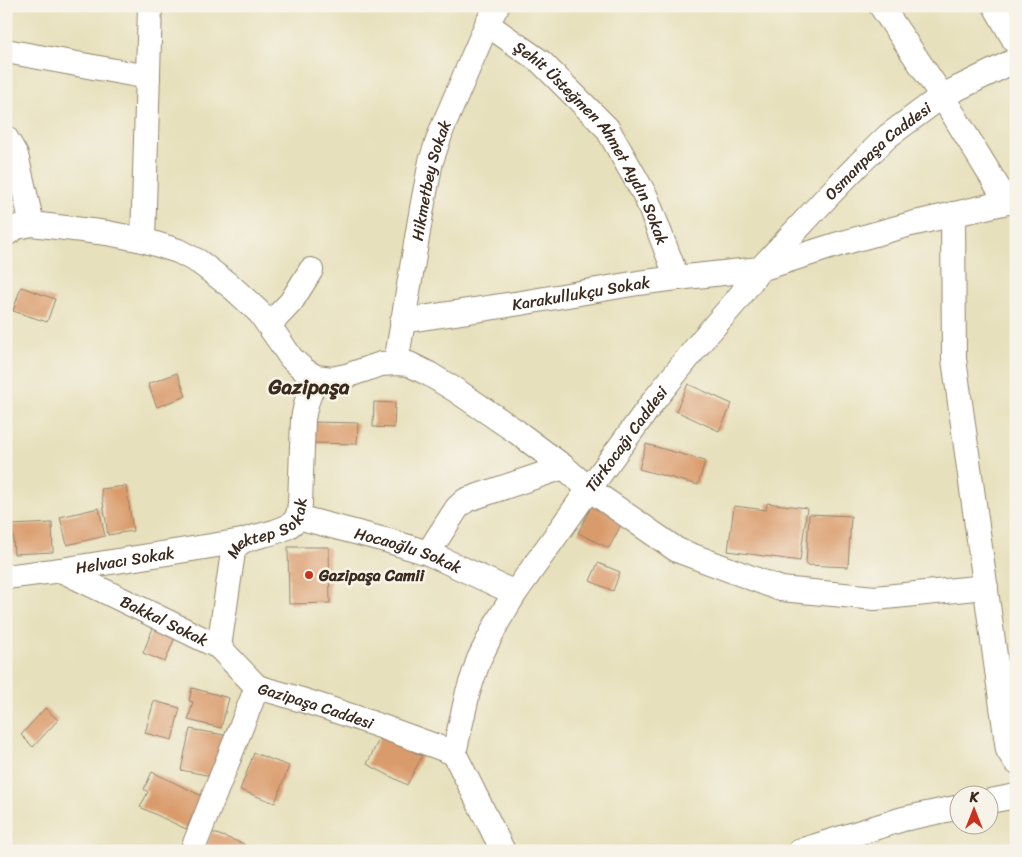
<svg xmlns="http://www.w3.org/2000/svg" width="1022" height="857" font-family="Sriracha,sans-serif">
	<style>
		.building { fill: #da9b6c }
		.lines { fill: none; stroke-linecap: round; stroke-linejoin: round }
		.minor-casing { stroke: #91856d; stroke-width: 26 }
		.minor { stroke: #fff; stroke-width: 24 }
		.poi-dot { fill: #c8321e; stroke: #f7f3e8; stroke-width: 2 }
		.labels { text-anchor: middle; stroke-width: 5; stroke-linejoin: round; paint-order: stroke }
		.street-label { font-size: 16px; fill: #3b2a1e; stroke: #f7f3e8 }
		.poi-label { font-size: 16px; font-weight: bold; fill: #3b2a1e; stroke: #f7f3e8; text-anchor: start }
		.district-label { font-size: 21px; font-weight: bold; fill: #3b2a1e; stroke: #f7f3e8 }
	</style>
	<rect width="100%" height="100%" fill="#f7f3e8"/>
	<filter id="ink" filterUnits="userSpaceOnUse"><feTurbulence type="fractalNoise" baseFrequency=".02" numOctaves="2"/><feDisplacementMap in="SourceGraphic" scale="10" xChannelSelector="R" yChannelSelector="G"/><feConvolveMatrix kernelMatrix="1 2 1 2 8 2 1 2 1" color-interpolation-filters="sRGB"/></filter>
	<filter id="wash" filterUnits="userSpaceOnUse"><feTurbulence type="fractalNoise" baseFrequency=".0096" numOctaves="4" result="noise"/><feDisplacementMap in="SourceGraphic" scale="20" xChannelSelector="R" yChannelSelector="G"/><feGaussianBlur stdDeviation="1.12" result="paint"/><feColorMatrix in="noise" values="0 0 0 0 0 0 0 0 0 0 0 0 0 0 0 0 0 1.4 0 .05"/><feComposite in="paint" operator="in"/></filter>
	<g filter="url(#wash)">
		<rect width="100%" height="100%" fill="#e7e0bc"/>
		<g id="blocks">
			<path class="building" d="M21,287l34,12 -8,23 -34,-11z
				M177,373l9,23 -29,11 -9,-23z
				M688,384l44,20 -13,27 -43,-20z
				M374,402l21,1 -1,25 -21,-1z
				M314,422l44,1 -1,21 -44,-1z
				M646,444l59,17 -7,24 -59,-16z
				M126,486l7,45 -25,4 -7,-46z
				M594,501l31,16 -16,31 -31,-15z
				M767,503l40,5 -7,53 -72,-10 6,-45 32,4z
				M99,508l6,28 -38,9 -7,-28z
				M809,514l42,2 -3,51 -42,-2z
				M52,523l1,29 -39,2 -2,-29z
				M288,547h41l1,56 -41,1z
				M598,563l22,9 -7,19 -23,-10z
				M155,623l22,9 -12,30 -22,-9z
				M192,688l37,10 -8,30 -33,-8 5,-18 -4,-1z
				M154,701l26,7 -8,32 -27,-7z
				M45,708l13,12 -25,27 -12,-12z
				M190,729l34,6 -8,42 -35,-7z
				M381,735l41,21 -15,29 -40,-21z
				M254,753l35,13 -14,37 -35,-13z
				M152,772l50,24 -16,33 -46,-22 8,-15 -4,-3z
				M211,832l33,12 -3,7h-37z"/>
		</g>
	</g>
	<g filter="url(#ink)">
		<use href="#blocks" fill-opacity="0" stroke="#91856d" stroke-width="1"/>
		<g class="lines">
			<g class="minor-casing">
				<g id="minor">
					<path d="M881,6l61,90 65,106"/>
					<path d="M995,6l21,37"/>
					<path id="s1" d="M487,24l54,38 66,66 39,69 31,81"/>
					<path d="M6,51l142,26"/>
					<path d="M6,138l10,17 16,69"/>
					<path d="M953,214l1,145 54,391 8,12"/>
					<path d="M6,234l11,-7 15,-3 75,9 36,7 35,11 21,11 34,26 27,25 21,30 10,15 13,12 12,7 16,2 14,-3 35,-12 15,-1 13,1 20,10 28,17 60,41 47,35 25,22 88,61 104,39 94,9 111,-11"/>
					<path d="M143,240l7,-234"/>
					<path id="s2" d="M402,321l119,-18 117,-20 39,-5 83,-9 67,-72 31,-32 30,-29 54,-40 74,-36"/>
					<path d="M269,325l22,-23 20,-32"/>
					<path id="s3" d="M396,363l26,-155 9,-47 11,-32 45,-105 10,-18"/>
					<path id="s4" d="M297,517l92,24 39,12 87,40"/>
					<path d="M428,553l29,-45 9,-8 98,-33"/>
					<path id="s5" d="M61,570l158,77 38,40"/>
					<path id="s6" d="M6,577l55,-7 181,-29"/>
					<path id="s7" d="M219,647l14,-95c2,-4 5,-9 10,-11 15,-7 48,-8 55,-25 1,-3 1,-8 2,-12l3,-85 3,-15 10,-27"/>
					<path d="M990,801l26,-5"/>
					<path id="s8" d="M192,851l65,-164c67,18 132,42 197,66"/>
					<path id="s9" d="M503,851l-49,-98 14,-61 11,-33 19,-38 17,-28 74,-104 66,-90 48,-60 34,-39 23,-31 79,-25 72,-20 96,-22h9"/>
					<path d="M800,851l103,-32 57,-12"/>
				</g>
			</g>
			<use href="#minor" class="minor"/>
		</g>
	</g>
	<circle class="poi-dot" cx="309" cy="575" r="5"/>
	<g class="labels">
		<g class="street-label">
			<text dy="6" stroke="none"><textPath href="#s1" startOffset="162">Şehit Üsteğmen Ahmet Aydın Sokak</textPath></text>
			<text dy="6" stroke="none"><textPath href="#s2" startOffset="529">Osmanpaşa Caddesi</textPath></text>
			<text dy="6" stroke="none"><textPath href="#s3" startOffset="186">Hikmetbey Sokak</textPath></text>
			<text dy="6" stroke="none"><textPath href="#s2" startOffset="181">Karakullukçu Sokak</textPath></text>
			<text dy="6" stroke="none"><textPath href="#s9" startOffset="472">Türkocağı Caddesi</textPath></text>
			<text dy="6" stroke="none"><textPath href="#s7" startOffset="141">Mektep Sokak</textPath></text>
			<text dy="6" stroke="none"><textPath href="#s4" startOffset="116">Hocaoğlu Sokak</textPath></text>
			<text dy="6" stroke="none"><textPath href="#s6" startOffset="120">Helvacı Sokak</textPath></text>
			<text dy="6" stroke="none"><textPath href="#s5" startOffset="115">Bakkal Sokak</textPath></text>
			<text dy="6" stroke="none"><textPath href="#s8" startOffset="238">Gazipaşa Caddesi</textPath></text>
		</g>
		<g class="poi-label">
			<text x="319" y="581">Gazipaşa Camii</text>
		</g>
		<g class="district-label">
			<text x="309" y="394">Gazipaşa</text>
		</g>
	</g>
	<rect width="1022" height="857" fill="none" stroke="#f7f3e8" stroke-width="25"/>
	<g transform="translate(974 810)"><circle r="24" fill="#f7f3e8" stroke="#aca397"/>
	<path d="M0-4L9 19L0 12L-9 19Z" fill="#c8321e"/>
	<text y="-8" font-size="14" font-weight="bold" text-anchor="middle" fill="#3b2a1e">K</text>
	</g>
</svg>
